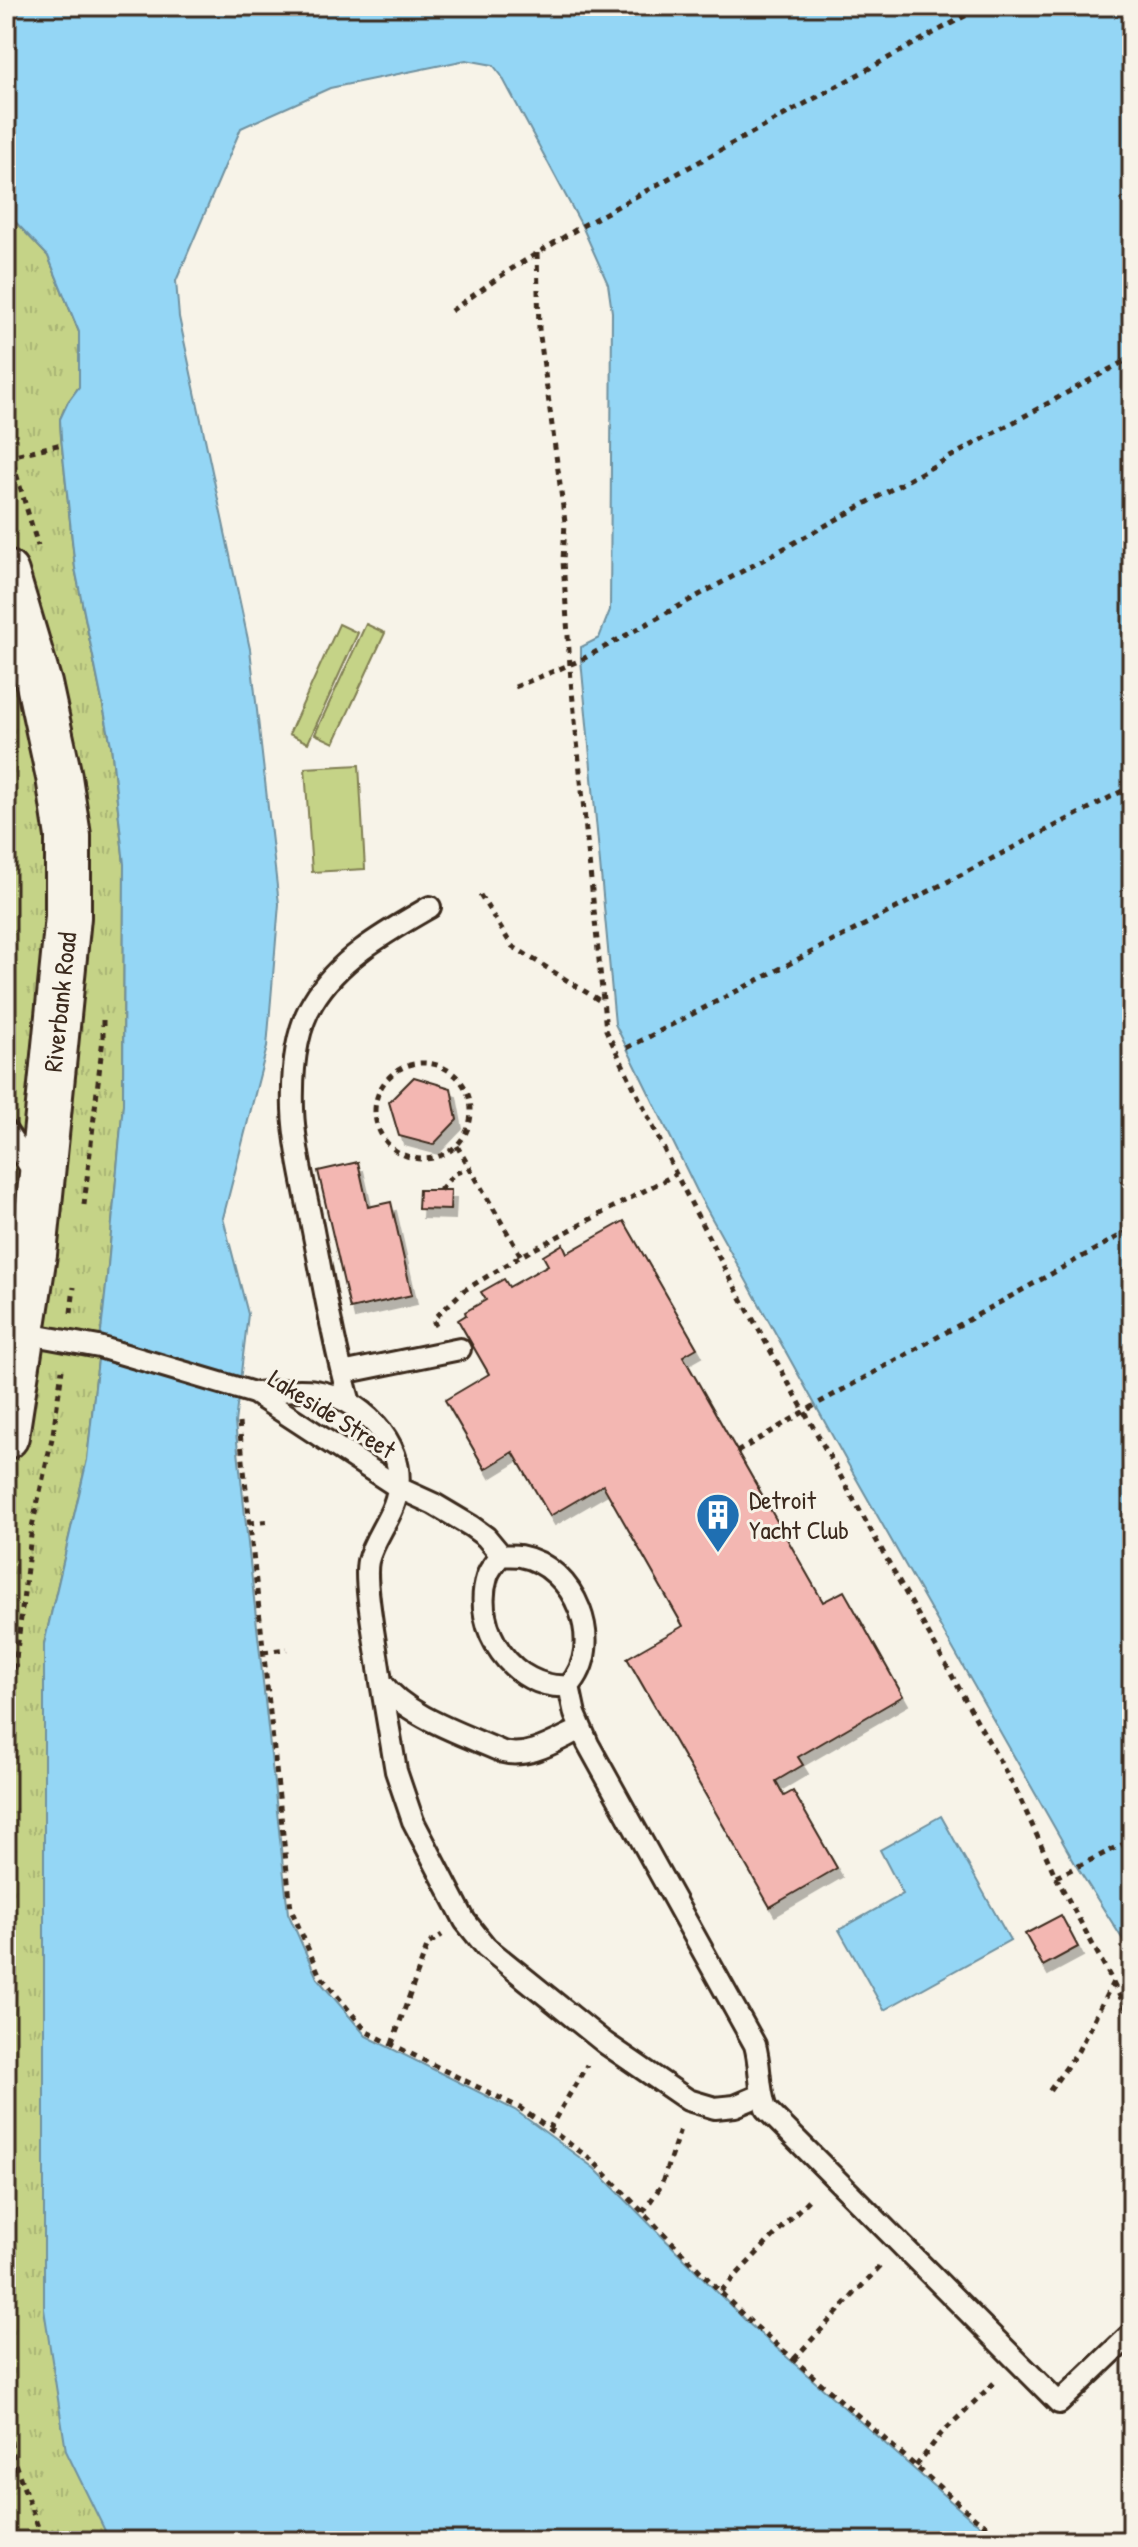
<svg xmlns="http://www.w3.org/2000/svg" width="1138" height="2547" font-family="'Patrick Hand',sans-serif">
	<style>
		.grass { fill: url(#grass-tufts); stroke: #807e52; stroke-width: 2 }
		.pitch { fill: #c5d387; stroke: #807e52; stroke-width: 2 }
		.water { fill: #94d6f5; stroke: #70919f; stroke-width: 2 }
		.building { fill: #f3b7b2; stroke: #3b2a1e; stroke-width: 2; filter: url(#shadow) }
		.lines { fill: none; stroke-linecap: round; stroke-linejoin: round }
		.lane-casing { stroke: #3b2a1e; stroke-width: 26 }
		.secondary-casing { stroke: #3b2a1e; stroke-width: 50 }
		.path { stroke: #3b2a1e; stroke-width: 5; stroke-dasharray: 6 6; stroke-linecap: butt }
		.lane { stroke: #f7f3e8; stroke-width: 20 }
		.secondary { stroke: #f7f3e8; stroke-width: 44 }
		.labels { text-anchor: middle; stroke-width: 6; stroke-linejoin: round; paint-order: stroke }
		.street-label { font-size: 26px; fill: #3b2a1e; stroke: #f7f3e8 }
		.poi-label { font-size: 26px; fill: #3b2a1e; stroke: #f7f3e8; text-anchor: start }
	</style>
	<defs>
		<pattern id="grass-tufts" width="24" height="20" patternUnits="userSpaceOnUse" patternTransform="scale(2)"><rect width="24" height="20" fill="#c5d387"/><path d="M3 7l-1-3M5 7V3M7 7l1-3M15 17l-1-3M17 17v-4M19 17l1-3" fill="none" stroke="#aab574"/></pattern>
		<filter id="shadow"><feDropShadow dx="5" dy="9" stdDeviation="0" flood-color="#0004"/></filter>
	</defs>
	<rect width="100%" height="100%" fill="#f7f3e8"/>
	<filter id="ink" filterUnits="userSpaceOnUse"><feTurbulence type="fractalNoise" baseFrequency=".0125" numOctaves="2"/><feDisplacementMap in="SourceGraphic" scale="16" xChannelSelector="R" yChannelSelector="G"/><feConvolveMatrix kernelMatrix="1 2 1 2 8 2 1 2 1" color-interpolation-filters="sRGB"/></filter>
	<g filter="url(#ink)">
		<path class="grass" d="M6,212l42,44 31,76v55l-11,15 -8,17 1,18 14,131 36,177 13,119 -1,240 -16,173 -20,183 -43,184v665l62,226 4,6h-104z"/>
		<path class="pitch" d="M339,624l19,9 -50,110 -19,-9z
			M366,624l19,9 -51,110 -19,-9z
			M359,765l6,104 -53,3 -7,-104z"/>
		<path class="water" d="M6,6h1126v1948l-55,-87 -229,-403 -148,-267 -85,-173 -34,-364v-13l18,-9 11,-28 2,-298 -4,-28 -26,-58 -81,-151 -8,-10 -27,-5 -136,28 -89,40 -65,153 3,36 71,332 29,255 -12,143 -44,171 25,96 -13,109 53,490 29,65 49,58 149,74 79,58 153,154 225,198 35,21h-897l-44,-90 -22,-142v-665l43,-184 20,-183 16,-173 1,-240 -13,-119 -36,-177 -14,-131 -1,-18 8,-17 11,-15v-55l-31,-76 -42,-44z
			M941,1816l69,124 -126,70 -45,-80 64,-36 -23,-44z"/>
		<path class="building" d="M414,1077l37,11 6,32 -24,25 -34,-9 -10,-34z
			M358,1162l10,45 23,-5 21,93 -62,14 -32,-138z
			M419,1190h32l-1,20 -32,-1z
			M624,1221l73,127 -14,8 140,246 21,-11 59,105 -105,61 5,8 -27,16 8,15 9,-5 44,77 -67,39 -143,-249 56,-32 -80,-141 -53,31 -37,-64 -28,17 -40,-69 44,-26 -31,-54 8,-5 -1,-3 21,-12 -5,-8 23,-13 5,8 39,-22 -5,-9 20,-12 4,9z
			M1061,1915l17,32 -35,19 -18,-32z"/>
		<g class="lines">
			<g class="lane-casing">
				<path id="lane" d="M6,1131l32,47
					M22,1333l77,14 155,46 145,95 35,16 37,22 15,11 15,18c6,1 13,0 19,1 55,10 87,88 49,130 -56,5 -98,-58 -82,-109 2,-8 9,-15 14,-22
					M342,1373l118,-24
					M254,1393c19,-1 42,-5 61,-2 44,6 90,51 83,97 -3,27 -24,48 -30,73 -5,23 10,94 13,121 26,35 82,52 122,70 27,7 54,-12 78,-23
					M350,1403c-16,-55 -25,-112 -36,-167 -7,-38 -20,-90 -21,-127 -1,-34 2,-78 20,-107 26,-44 74,-70 117,-95
					M381,1682l15,89 17,50 52,100 21,26 119,96 83,57 27,8 20,-2 26,-11
					M569,1686l6,28 13,30 167,301c6,21 3,43 11,64l293,294 73,-70"/>
			</g>
			<g class="secondary-casing">
				<path id="secondary" d="M6,573l33,111 20,93 9,59v81l-34,337 -28,182"/>
			</g>
			<path class="path" d="M1130,136l2,4
				M537,253l2,76 26,193 -2,39 8,120 35,349 70,144 50,97 292,523 36,79 59,109 -35,69 -30,42
				M451,311l57,-40 74,-45 401,-220
				M6,440l32,106
				M6,457l56,-13
				M515,687l66,-27 551,-303
				M480,895l32,51 90,56
				M627,1048l505,-262
				M375 1111a48 48 0 1 1 96 0a48 48 0 1 1-96 0Z
				M457,1146l64,110
				M440,1190l14,-16 15,-6
				M84,1205l19,-167v-21
				M71,1313l3,-26
				M436,1326l-3,-6 30,-29 58,-35 155,-82
				M239,1423l52,486 28,65 48,58 153,76 72,52 152,156 231,202 36,23
				M737,1452l80,-48 315,-175
				M249,1523l23,-2
				M263,1652l24,-3
				M6,1741l26,-214 21,-93 9,-64
				M1056,1877l76,-37
				M1113,1983l19,37
				M392,2044l36,-100 14,-9
				M549,2129l38,-64
				M643,2212l18,-26 20,-60
				M721,2291l91,-95
				M794,2359l89,-96
				M6,2405l7,53 30,83
				M916,2466l25,-32 56,-54"/>
			<use href="#lane" class="lane"/>
			<use href="#secondary" class="secondary"/>
		</g>
	</g>
	<defs>
		<g id="building-pin" transform="scale(2.3)"><path d="M0 17L-7.5 6A9.5 9.5 0 1 1 7.5 6Z" fill="#1f6fb2" stroke="#f7f3e8"/><path d="M-4-6H4V6H1V3H-1V6H-4ZM-2.5-4.3h1.7v1.8h-1.7ZM.8-4.3h1.7v1.8H.8ZM-2.5-1h1.7V.8h-1.7ZM.8-1h1.7V.8H.8Z" fill="#fff"/></g>
	</defs>
	<g fill-rule="evenodd">
		<use href="#building-pin" x="718" y="1515"/>
	</g>
	<g class="labels">
		<g class="street-label">
			<text transform="translate(60 1002) rotate(-84)" y="9">Riverbank Road</text>
			<text transform="translate(332 1414) rotate(32)" y="9">Lakeside Street</text>
		</g>
		<g class="poi-label">
			<text x="749" y="1509">Detroit<tspan x="749" dy="30">Yacht Club</tspan></text>
		</g>
	</g>
	<rect width="1138" height="2547" fill="none" stroke="#f7f3e8" stroke-width="32"/>
	<rect x="16" y="16" width="1106" height="2515" fill="none" stroke="#3b2a1e" stroke-width="3" filter="url(#ink)"/>
</svg>
